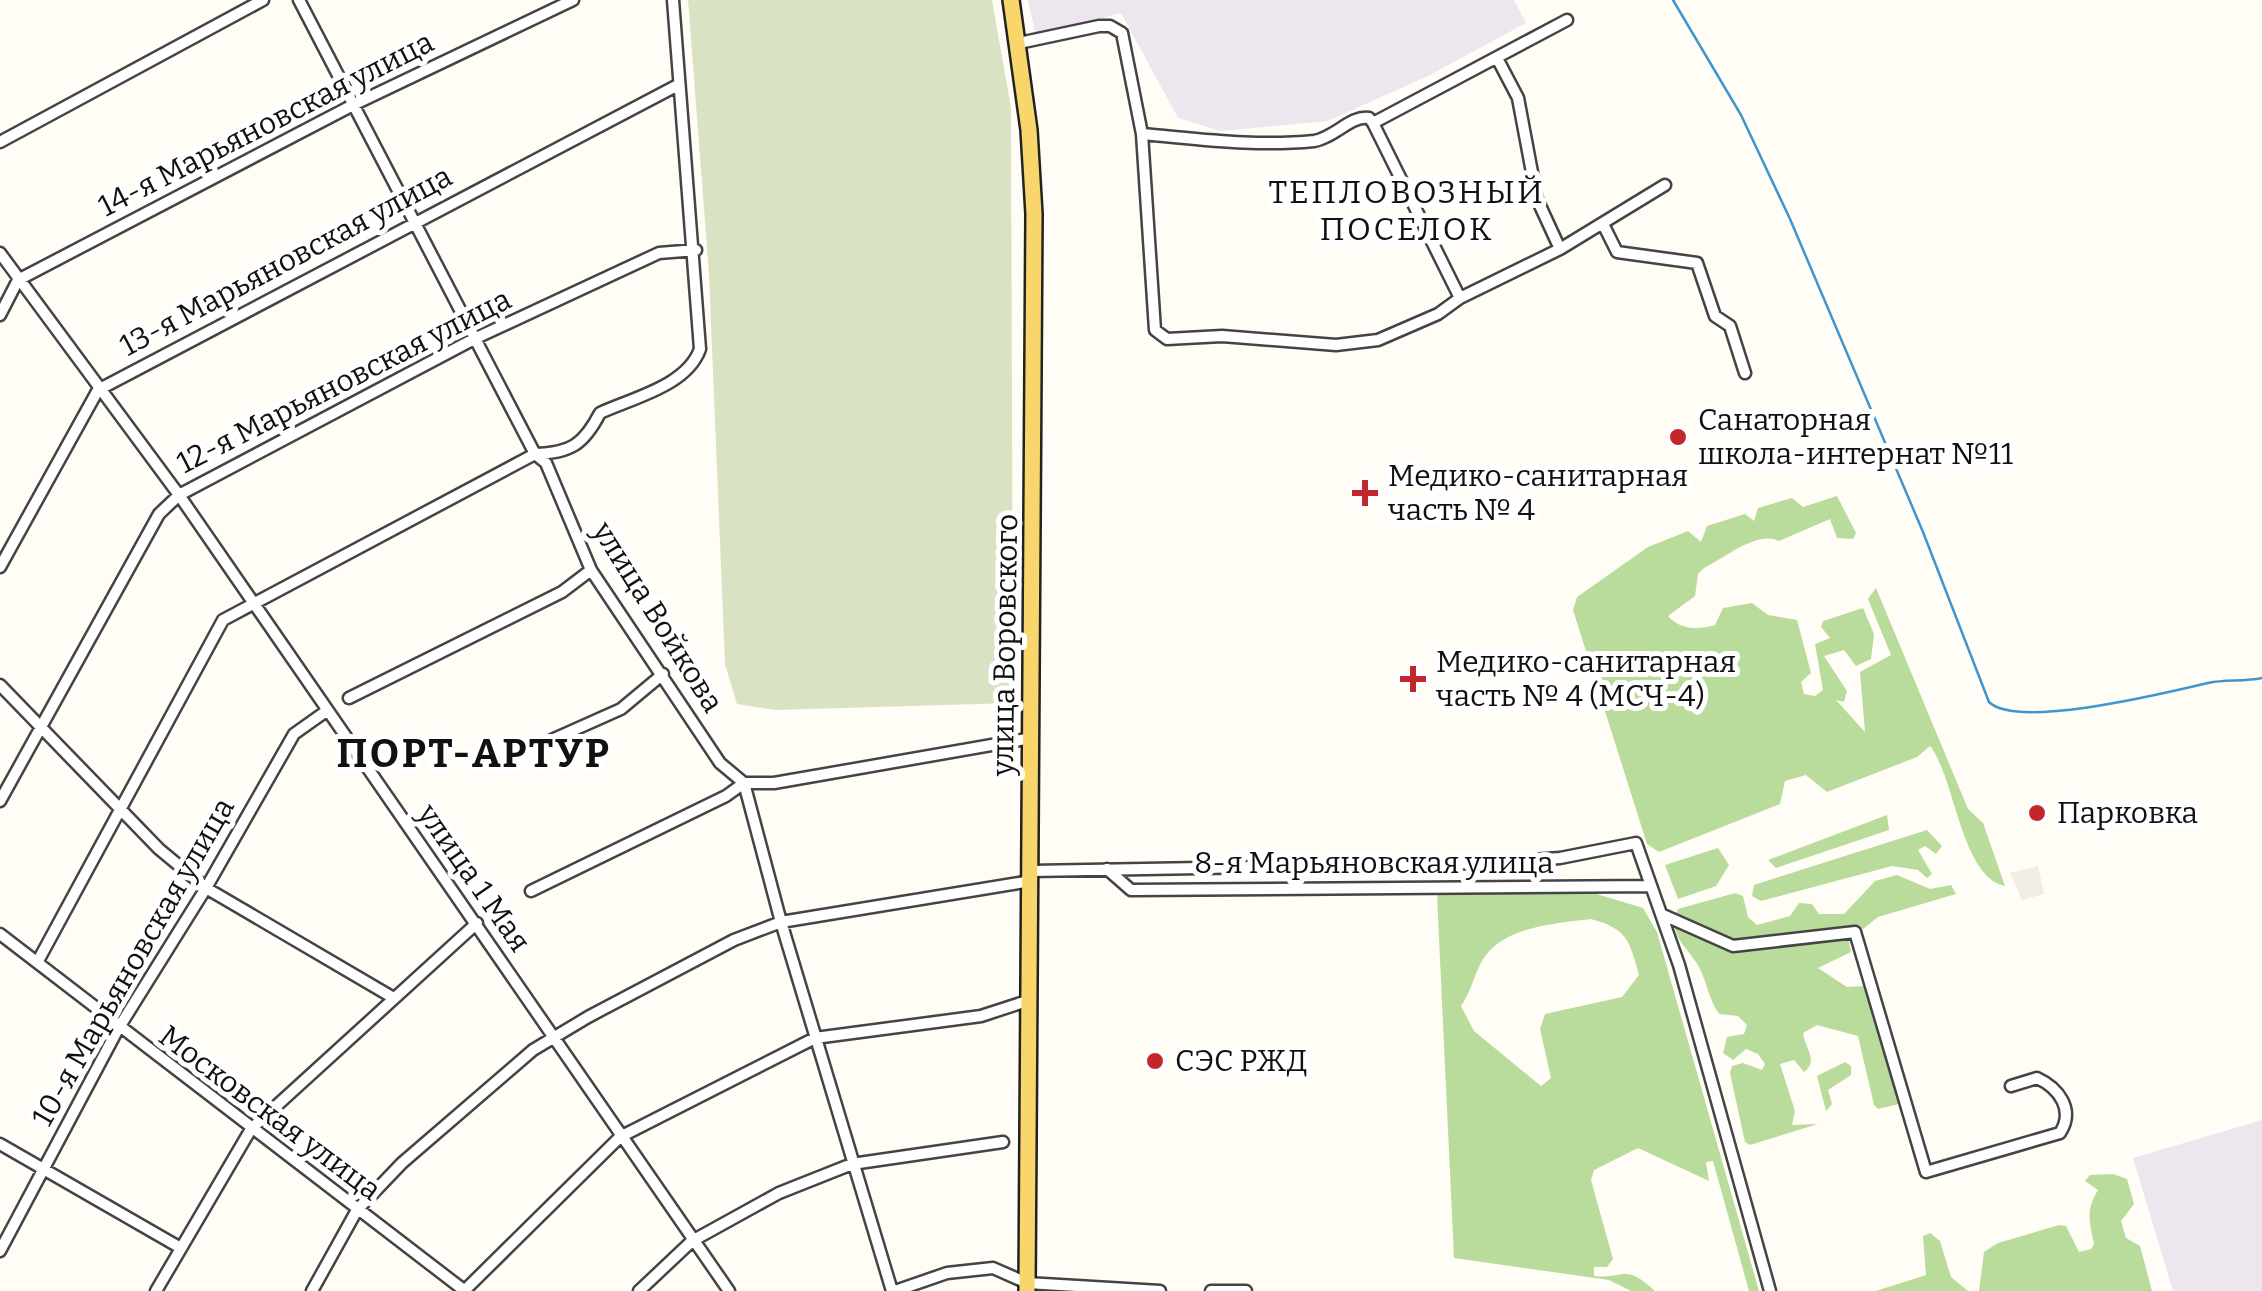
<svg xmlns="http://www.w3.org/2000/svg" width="2262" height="1291" font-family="Bitter,serif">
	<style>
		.industrial { fill: #eee6ef }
		.forest { fill: #b9dc9c; fill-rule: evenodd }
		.cemetery { fill: #d9e3c4 }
		.plaza { fill: #f1ede2 }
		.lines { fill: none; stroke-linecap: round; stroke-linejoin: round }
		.stream { stroke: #3f96cf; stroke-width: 2.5 }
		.minor-casing { stroke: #444; stroke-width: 15 }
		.primary-casing { stroke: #222; stroke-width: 20 }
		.minor { stroke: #fff; stroke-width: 10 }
		.primary { stroke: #f9d66b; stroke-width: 15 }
		.poi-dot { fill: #c4262e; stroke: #fff; stroke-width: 4 }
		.labels { text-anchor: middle; stroke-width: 10; stroke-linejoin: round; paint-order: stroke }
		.street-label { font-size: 30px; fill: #111; stroke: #fff }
		.poi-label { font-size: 30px; fill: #111; stroke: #fff; text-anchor: start }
		.neighbourhood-label { font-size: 32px; letter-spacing: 2.5px; fill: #111; stroke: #fff }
		.district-label { font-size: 40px; font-weight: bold; letter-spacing: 2.5px; fill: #111; stroke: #fff }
	</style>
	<rect width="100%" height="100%" fill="#fffdf5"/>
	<path class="industrial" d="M1028,0h486l12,23 -96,52 -102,46 -107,10 -43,-13 -57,-105 -85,23z
		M2262,1120v171h-89l-40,-133z"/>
	<path class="forest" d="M1837,496l19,37 -3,6 -16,-1 -7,-19 -51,22c-22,-11 -54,17 -75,27l-6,6 -3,22 -27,20c12,14 31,14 47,9l8,-17 29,-5 16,12 29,5 14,53 -10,9 3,12 11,2 8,-6 -8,-46 15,-6 -9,-11 2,-6 40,-13 11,26 -3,25 -15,7 -12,-16 -20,6 23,35 -3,11 -8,-2 29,32 -5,-60 31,-17 -23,-56 8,-11 92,221 15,14 22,63c-44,-9 -50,-109 -75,-140l-13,11 -90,35 -21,-17 -21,6 -5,23 -121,48 -12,-8 -74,-234 4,-13 71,-50 40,-16 13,11 6,-16 38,-12 9,7 4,-13 34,-10 11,9z
		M1887,815l2,15 -113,38 -8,-8z
		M1927,830l15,16 -6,8 -11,-8 -7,4 14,24 -5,4 -9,-8 -26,-4 -131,35 -9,-5 2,-11z
		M1718,848l11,17 -13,21 -38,13 -13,-34z
		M1897,875l33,14 21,-4 5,9 -78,23 -15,12 -16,3 4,20 -33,16 29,19 18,-1 34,118 -21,5 -4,-4 -16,-69 -41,-11 -14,8c2,15 16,28 1,39l-10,-12 -14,4 15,47 -3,14 26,-1 -68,21 -5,-3 -15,-69 2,-7 11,-3 19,7 3,-6 -7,-10 -12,-5 -13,11 -10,-7 4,-16 17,-3 3,-9 -9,-9 -19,-2c-10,-14 -12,-32 -20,-47 -12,-21 -32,-31 -21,-58l57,-16 8,3 5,21 9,8 33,-9 9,-13 13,1 7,10h25l31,-33z
		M1590,892l53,16 14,24 102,359h-10l-36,-130 -7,1 3,19 -71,-33 -44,22 -3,10 22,79 -6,8h-13v9c33,3 30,-13 61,15h-24l-22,-11 -155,-22 -17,-363zM1591,919c36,10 38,20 48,56l-17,22 -77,17 -5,15 11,49 -10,8 -67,-55 -13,-25c11,-15 14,-37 25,-51 22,-29 72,-32 105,-36z
		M1845,1062l6,4v9l-23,15 4,14 -6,7 -9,-35z
		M2113,1174l14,5 7,25 -13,17 5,17 14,8 12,45h-173l5,-39 14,-9 61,-18 7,1 13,26 12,-3 3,-5c-5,-24 -8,-34 4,-54l-13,-9 5,-6z
		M1930,1233l10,8 11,36 17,14h-92l50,-16 -3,-39z"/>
	<path class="cemetery" d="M688,0h304l19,108 2,595 -238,7 -38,-6 -12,-40 -16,-390z"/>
	<path class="plaza" d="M2038,866l6,28 -22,6 -12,-27z"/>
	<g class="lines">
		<path class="stream" d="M1673,0l68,115 49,104 133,313 66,170c28,28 180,-10 219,-19 17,-4 36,-1 54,-5"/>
		<g class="minor-casing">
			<path id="minor" d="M299,0l236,454 11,9 45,107 129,193 24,20
				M1019,43l80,-17h11l12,7 20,101 13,196 12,9 55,-3 114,9 42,-5 60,-26 22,-16 100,-49 105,-64
				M1497,58l21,40 19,101 23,50
				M1373,123l87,175
				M1142,134c58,5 114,13 172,7 20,-3 37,-26 55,-23l4,5 194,-103
				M0,142l263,-142
				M1603,224l14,28 80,11 18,53 15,10 15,47
				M0,253l179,242 550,796
				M0,315l18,-35 335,-175 220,-105
				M0,567l98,-177 580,-305
				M0,685l159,164 47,39 186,109
				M349,698l213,-106 29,-22
				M547,742l74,-33 42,-35
				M744,783l37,139 111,369
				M0,801l159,-287 20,-19 295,-156 185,-86 37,-3
				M1107,869l24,21 520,-4
				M1031,871l454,-8 75,-5 76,-15 43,122 91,326
				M531,891l195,-95 18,-13h30l258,-45
				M1661,914l72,32 122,-14 71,240 134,-39c15,-23 -1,-45 -23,-55l-26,8
				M0,934l465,357
				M38,961l185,-341 312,-166c36,-1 49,-10 65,-41 32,-15 87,-27 100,-64l-27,-349
				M0,1144l179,103
				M0,1251l118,-222 88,-141 88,-154 31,-22
				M156,1291l95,-162 226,-206
				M312,1291l45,-81 45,-47 131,-113 55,-33 146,-77 47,-18 250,-41
				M464,1291l156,-154 195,-99 166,-22 49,-16
				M639,1291l53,-50 87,-48 73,-29 151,-22
				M895,1291l52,-18 46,-5 34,15 133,8
				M1211,1291h35"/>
		</g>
		<g class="primary-casing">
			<path id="primary" d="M1011,0l18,130 5,84 -7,1077"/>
		</g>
		<use href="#minor" class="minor"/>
		<use href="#primary" class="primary"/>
	</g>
	<g class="poi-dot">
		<circle cx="1678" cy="437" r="10"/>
		<path d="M1360 478h10v10h10v10h-10v10h-10v-10h-10v-10h10z"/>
		<path d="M1408 664h10v10h10v10h-10v10h-10v-10h-10v-10h10z"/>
		<circle cx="2037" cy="813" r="10"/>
		<circle cx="1155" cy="1061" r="10"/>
	</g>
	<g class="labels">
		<g class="street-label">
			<text transform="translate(266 124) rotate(-27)" y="10">14-я Марьяновская улица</text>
			<text transform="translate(286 261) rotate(-28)" y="10">13-я Марьяновская улица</text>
			<text transform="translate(344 381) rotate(-27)" y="10">12-я Марьяновская улица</text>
			<text transform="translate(658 617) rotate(58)" y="10">улица Войкова</text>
			<text transform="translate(1005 645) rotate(-89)" y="10">улица Воровского</text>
			<text x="1374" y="873">8-я Марьяновская улица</text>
			<text transform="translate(474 878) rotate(55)" y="10">улица 1 Мая</text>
			<text transform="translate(133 962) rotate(-60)" y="10">10-я Марьяновская улица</text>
			<text transform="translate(270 1113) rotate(37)" y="10">Московская улица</text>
		</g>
		<g class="poi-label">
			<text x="1698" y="430">Санаторная<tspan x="1698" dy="34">школа-интернат №11</tspan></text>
			<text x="1388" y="486">Медико-санитарная<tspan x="1388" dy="34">часть № 4</tspan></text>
			<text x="1436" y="672">Медико-санитарная<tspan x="1436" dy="34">часть № 4 (МСЧ-4)</tspan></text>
			<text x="2057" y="823">Парковка</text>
			<text x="1175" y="1071">СЭС РЖД</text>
		</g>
		<g class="neighbourhood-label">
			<text x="1407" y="203">ТЕПЛОВОЗНЫЙ<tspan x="1407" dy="37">ПОСЕЛОК</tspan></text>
		</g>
		<g class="district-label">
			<text x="474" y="767">ПОРТ-АРТУР</text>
		</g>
	</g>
</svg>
